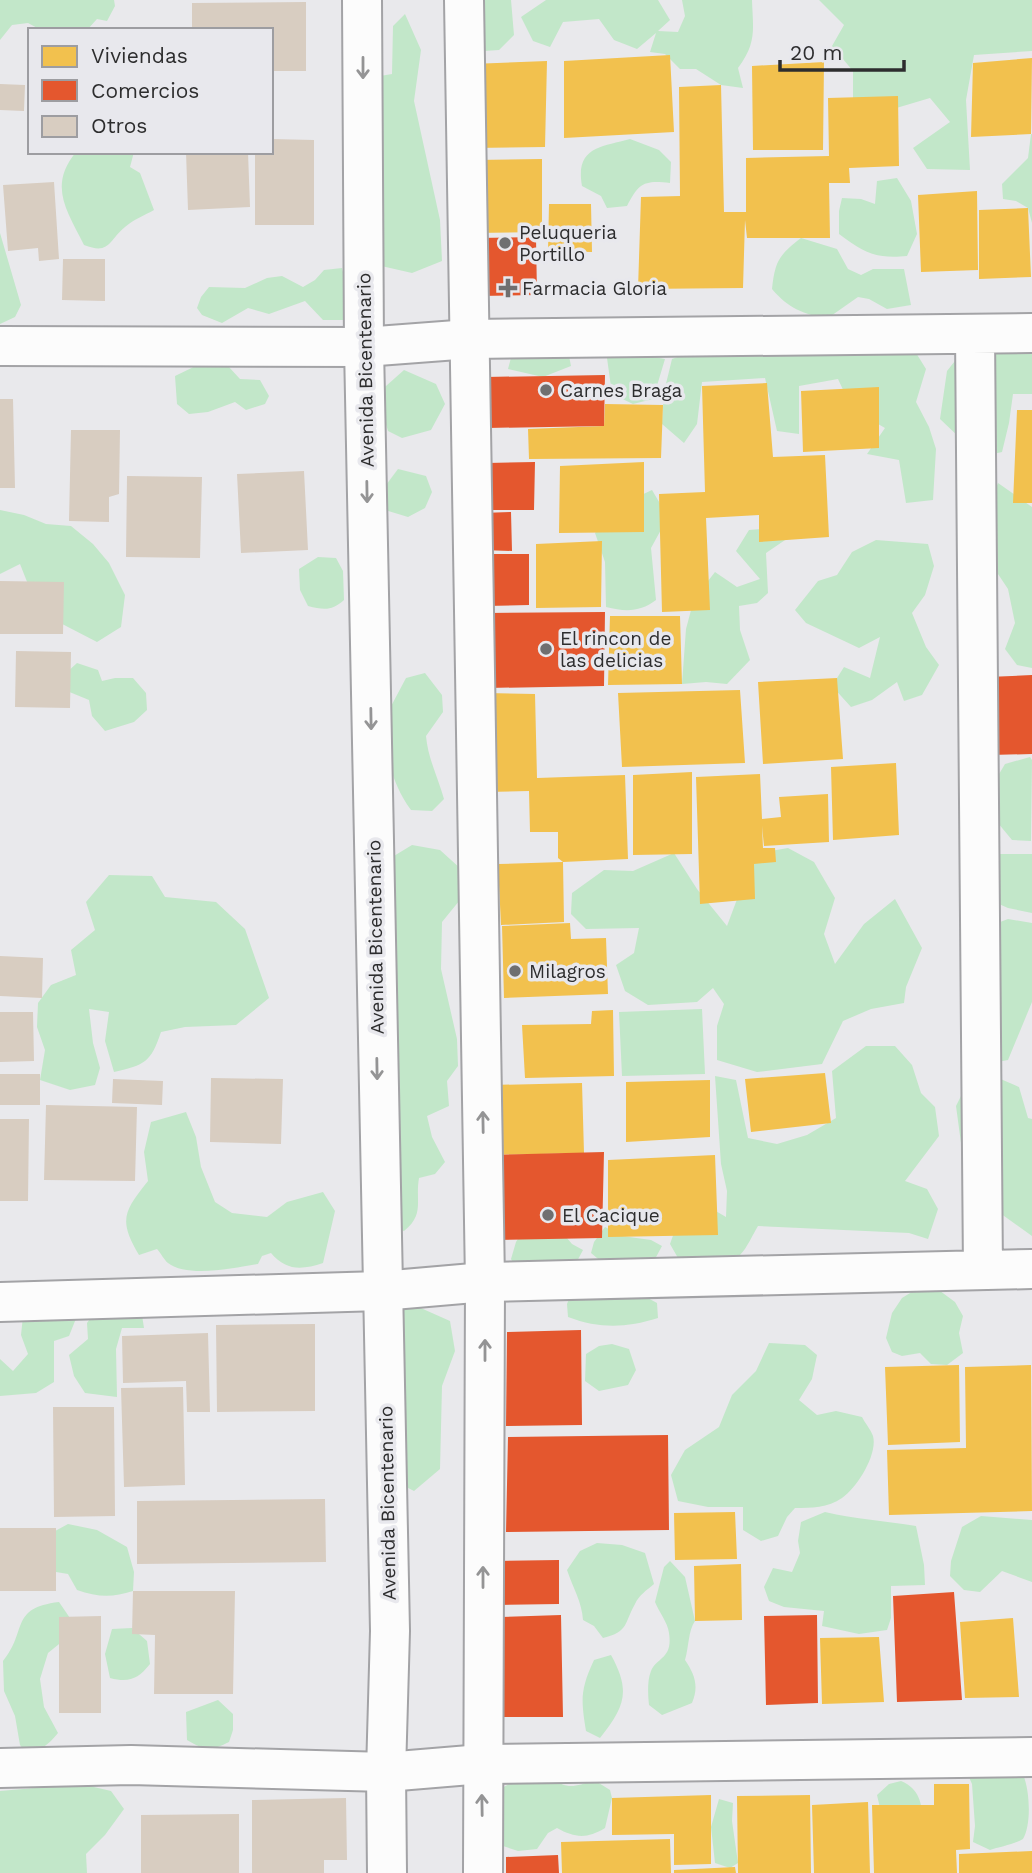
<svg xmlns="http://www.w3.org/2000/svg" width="1032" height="1873" font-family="'Work Sans',sans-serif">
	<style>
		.green { fill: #c2e7c9 }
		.homes { fill: #f2c14e }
		.shops { fill: #e4572e }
		.building { fill: #d8cdc1 }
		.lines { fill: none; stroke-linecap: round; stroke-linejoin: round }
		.minor-casing { stroke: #a3a3a6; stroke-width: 42 }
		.tertiary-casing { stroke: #a3a3a6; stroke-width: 42 }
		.minor { stroke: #fcfcfc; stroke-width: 38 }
		.tertiary { stroke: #fcfcfc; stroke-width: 38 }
		.oneway { stroke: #949495 }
		.poi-dot { fill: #6f6f70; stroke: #e8e8ed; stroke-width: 2.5 }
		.labels { text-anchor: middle; stroke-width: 7; stroke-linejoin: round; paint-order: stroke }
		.poi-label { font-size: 19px; fill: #2d2d2e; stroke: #e8e8ed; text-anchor: start }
		.street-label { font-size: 19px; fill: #2d2d2e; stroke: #e8e8ed }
	</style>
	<rect width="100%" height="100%" fill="#e9e9ec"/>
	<path class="green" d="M0,0h114l1,6 -8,15 -10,-2 -10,11h-46l-13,-7 -16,2 -12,15z
		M478,0h33l3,35 -15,15 -15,1 -12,-13z
		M546,0h112l12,20 -12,11 20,1 7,-16 -3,-16h70c1,29 5,43 -14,68l5,20 -22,-3 -25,-16h-16l-15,-15 -15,-2 6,-19 -19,16 -23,-9 -15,-21 -36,3 -13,25 -17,-6 -12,-24z
		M819,0h213v51l-58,4 -8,45 4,70 -43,-1 -14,-21 37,-26 -20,-24 -37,11 -40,-5v-33l-21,-25 12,-21z
		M405,14l16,36 -7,51 26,119 2,41 -30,12 -35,-8 -9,-187 24,-4 1,-48z
		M1031,134h1v89l-4,-15 -12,-7 -13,-2 -1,-15 26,-26z
		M630,139l29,11 12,12 -1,21c-26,-3 -31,0 -43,23l-20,2 -6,-12 -19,-10c-7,-39 19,-39 48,-47z
		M76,152h58l-4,15 10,6 14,37c-9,5 -21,10 -29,17 -17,14 -15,28 -41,18 -17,-34 -36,-59 -8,-93z
		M897,178l14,23 6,33 -10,22c-31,3 -43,-3 -68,-22v-23l3,-13 19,1 14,5 2,-23z
		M0,233l21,72 -6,12 -15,7z
		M801,238l36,11 11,20 13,6 12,-6h31l7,36 -24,4 -18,-10 -11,-2 -30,21c-24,-3 -40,-10 -56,-29 3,-28 7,-34 29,-51z
		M342,268l4,17 -2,35h-21l-18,-19 -36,13 -21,-6 -26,15 -20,-8 -5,-7 4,-11 8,-10 36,1 22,-10 15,-2 21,11 12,-7 9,-10z
		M1032,321v73h-19l-4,29 -7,29 -22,5 -40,-38 7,-48 19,-24z
		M908,340l18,29 -10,33 13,25 7,22 -3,51 -27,3 -7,-43 -32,-6 18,-26 -33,-19 -14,-30 -39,7v48l-22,-3 -12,-53 -63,4 -5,42 -13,19 -22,-19 2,-32 8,-33 25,-9z
		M568,351l3,15 -28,11 -35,-8 4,-15z
		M627,352l38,7 -12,40 -20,5 -21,-10 -5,-36z
		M206,361l22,5 12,13 20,1 9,16 -4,8 -19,6 -11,-8 -27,10 -19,2 -12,-10 -2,-28z
		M404,370l32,14 9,20 -14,26 -29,8 -14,-7 -11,-37z
		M398,469l28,7 6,16 -7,16 -17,9 -23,-7 1,-25z
		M998,483l34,24v161l-15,-3 -12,-16 10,-26 -7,-34 -32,-48z
		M652,490l16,27 -17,31 5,52c-16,12 -30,12 -50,7l-1,-45 -10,-29 23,-27z
		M0,510l24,5 22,9 25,2 22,18 16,19 16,32 -4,32 -24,15 -58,-30 -19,-48 -20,10z
		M774,528l17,8 -25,17 2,40 -11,10 -18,3 1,24 10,30 -23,24 -21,-2 -24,2 4,-55 8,-30 21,-27 22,15 23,-8 -24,-28 13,-21z
		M876,540l52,4 6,22 -9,29 -13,18 14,34 13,18 -17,30 -18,6 -7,-19 -25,18 -21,7 -19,-21 12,-19 26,11 10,-41 -21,11 -53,-25 -11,-13 23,-29 19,-6 15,-23z
		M318,557l18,1 7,13 1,29c-12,11 -20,10 -36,6l-8,-16 -1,-21z
		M77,663l21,7 4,11 13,-3h18l13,15 1,17 -13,12 -29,9 -13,-15 -3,-16 -22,-9 -2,-17z
		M425,673l17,22 1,17 -17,24c2,23 12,41 18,63l-12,12 -21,-1c-18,-24 -24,-53 -31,-83l26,-49z
		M1030,757l2,3 -1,81 -19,-1 -19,-23 -7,-21 19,-32z
		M412,845l28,5 21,19 3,26 -22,27 -1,47 16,70 1,27 -11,15 2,25 -22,10 5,21 13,25 -10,12 -16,4c-4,23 6,36 -15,53l-11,-4 -9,-365z
		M788,848l26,14 21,36 -11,36 11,30 29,-40 31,-25 27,49 -16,39 -2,16 -33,6 -28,12 -21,43 -65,8 -40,-12v-34l7,-22 -11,-16 -16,14 -49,3 -23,-14 -9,-26 18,-12 5,-25 -53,1 -15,-15 1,-21 32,-23 29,1 41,-18 23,36 30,37 27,-72z
		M995,854h37v59l-24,-5 -25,-11z
		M109,875l43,1 13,21 51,5 29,27 24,69 -33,27 -51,2 -24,5c-10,30 -16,33 -47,40l-9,-31 4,-29 -20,-3 4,34 7,25 -5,17 -25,5 -30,-10 5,-30 -8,-23 1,-24 13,-18 25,-10 -5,-25 24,-20 -9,-28z
		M1008,919l24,4v79l-24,58 -11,2 -10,-135z
		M702,1009l3,65 -83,2 -3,-64z
		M866,1046h29l17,19 9,28 14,14 4,29 -34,45 22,8 11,20 -10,30 -19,-6 -151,-7c-5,8 -11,22 -18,29 -16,14 -44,8 -62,3l-8,-14 12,-34 20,-7 24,14 1,-26 -6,-27 -6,-88 21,4 12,58 29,6 30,-9 29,-17 -4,-47z
		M989,1074l30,13 9,31 4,1v117l-53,-38 3,-21 -21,-34 -5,-37 11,-22z
		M186,1112l10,25 5,30 14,35 17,11 35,4 20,-15 36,-10 12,19 -12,52c-21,7 -37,8 -52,-10l-9,3 -4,8c-23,4 -71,14 -90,-1 -4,-3 -7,-10 -11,-14l-18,6c-21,-35 -15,-44 9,-74l-4,-29 7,-30z
		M551,1219l21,25 11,6 -9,17 -56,5 -7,-13 5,-17 13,-21z
		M605,1227l17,9 29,4 11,6 -14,26 -32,2 -25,-21 3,-11z
		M936,1288l19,14 8,14 -4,17 4,20 -16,12 -16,-1 -11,-11 -18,3 -10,-4 -6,-14 6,-25 10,-15 13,-8z
		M631,1289l26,14 1,15c-32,10 -58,11 -90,-1l-1,-13 4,-10z
		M414,1305l36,16 5,30 -13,35 -2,83 -26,22 -23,-12 -11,-163z
		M24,1307l53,9 -8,20 -15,5v41l-18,11 -36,3v-37l13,12 15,-17 -7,-19z
		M97,1309h44l3,19h-22l-6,21 1,48 -32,-4 -11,-17 -5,-21 19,-16 -1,-16z
		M769,1343l36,2 12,10 -5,24 -13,21 18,15 19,-4 26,6c3,6 9,13 11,19 5,18 -16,52 -31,62 -14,10 -31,10 -47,10l-8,9 -9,19 -17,5 -18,-11v-23h-35l-30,-6 -7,-26 14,-25 34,-23 13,-32 24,-24z
		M612,1344l17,5 7,21 -8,15 -29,6 -14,-10 1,-27 13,-8z
		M825,1512c30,7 61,9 91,14l8,39 1,20 -34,1v32l-4,12 -28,4 -37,-8 2,-15 -40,-4 -15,-6 -5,-14 9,-19 19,4 8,-19 -2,-12 3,-19z
		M981,1516l51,4v62l-30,-11 -22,21 -16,-2 -14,-14 1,-15 11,-34z
		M68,1524l29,6 30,17 7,25 -1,19c-21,7 -36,6 -56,-1l-9,-16 -12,-2 -10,-36z
		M597,1543l25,2 23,8 9,31c-7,6 -15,11 -19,20 -11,19 -6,28 -32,34l-9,-12 -11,-6c-1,-18 -10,-32 -16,-50l13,-19z
		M670,1561l15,16 10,44c-7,10 -6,26 -10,39 10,15 14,26 7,43l-30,12 -13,-10c-1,-11 -2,-24 2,-34 6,-14 22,-12 18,-38 -1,-10 -10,-21 -14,-31l9,-35z
		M59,1602l13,19 -8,19 -16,13 -8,26 4,28 14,26c-10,12 -17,18 -32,20l-6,-8 -5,-29 -11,-25 -1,-30c25,-30 6,-53 56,-59z
		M132,1628l15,13 3,23c-12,15 -21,19 -40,14l-5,-24 7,-25z
		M611,1655c20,36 14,52 -11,83l-14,-7c-5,-31 -6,-41 8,-71z
		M218,1700l15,14v16l-4,12c-20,10 -24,8 -42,-2l-1,-28z
		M964,1766l57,4c9,16 11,54 2,69 -8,5 -24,8 -33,11l-17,-8 2,-16 -3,-42z
		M548,1777c19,12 25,11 46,3l16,10 2,8 -7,30c-18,11 -30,10 -48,0l-9,5 -11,16 -19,2 -15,-5 -1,-58 16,-9z
		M901,1781c19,8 21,23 22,42l-40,-2 -6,-26 12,-11z
		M81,1784l30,7 13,18 -19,26 -19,19 1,19h-87v-82z
		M719,1799l14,4 -1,18 6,42 -8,5 -15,-5 -4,-36z"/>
	<path class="homes" d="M670,55l4,77 -110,6v-77z
		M1032,58l-1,76 -60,3 2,-74z
		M547,61l-2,86 -73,1 -1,-84z
		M824,62l-1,88h-70l-1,-84z
		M721,85l3,127h22v-54l83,-2 -1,-58 70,-2 1,70 -50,2 1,15h-21l1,55h-83l-2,-18 -2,68 -105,1 3,-92 39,-1 -1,-109z
		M542,159v73l-68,1 1,-73z
		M977,191l1,79 -57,2 -3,-77z
		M549,204h42l1,48 -44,-1z
		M1028,208l3,69 -52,2v-69z
		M767,383l6,74 52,-2 4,82 -70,5v-27l-53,3 4,92 -48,2 -3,-118 46,-2 -3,-106z
		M879,387v61l-76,4 -2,-61z
		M605,404l58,1 -2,53 -132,1 -1,-30 76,-3z
		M1017,410h15v93h-19z
		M644,462v70l-85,1 1,-67z
		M602,541l-1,66 -65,1v-64z
		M610,616h70l2,68 -74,1z
		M837,678l6,81 -80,5 -5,-82z
		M740,690l5,73 -123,4 -4,-74z
		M486,693l49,1 2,84 88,-3 3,84 -65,3 -5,-4v-26h-28l-1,-41 -44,1z
		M896,763l3,72 -66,5 -2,-73z
		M692,772v82l-59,1v-80z
		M760,774l2,45 19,-2 -2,-20 49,-3 1,48 -65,4 -2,-20 1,22h12l1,14 -22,2 1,35 -55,5 -4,-127z
		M563,862l1,60 -63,3 -3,-61z
		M570,923l1,16 35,-1 2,56 -104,4 -2,-72z
		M613,1010l1,66 -89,2 -3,-53 69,-1 1,-13z
		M825,1073l6,50 -80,9 -6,-53z
		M710,1080v57l-84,5v-60z
		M582,1083l2,70 -92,2 -1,-70z
		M715,1155l3,80 -110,2v-77z
		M959,1365l1,77 -72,3 -3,-78z
		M1031,1365l1,146 -143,4 -2,-65 79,-2 -1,-81z
		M735,1512l2,47 -62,1 -1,-47z
		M741,1564l1,56 -47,1 -1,-55z
		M1013,1618l6,79 -54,1 -5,-76z
		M879,1637l5,65 -62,2 -2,-66z
		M934,1784h35l1,65 -14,1 1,23h-83l-2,-68h62z
		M711,1795v69l-37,1v-31l-62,1v-37z
		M810,1795l1,78h-73l-1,-77z
		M868,1802l2,71h-56l-2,-68z
		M670,1839l1,34h-109l-1,-31z
		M1032,1851v22h-73v-19z
		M735,1867l1,6h-62v-3z"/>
	<path class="shops" d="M536,237l1,58 -59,1 -1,-58z
		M605,375l-1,51 -117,2 -1,-51z
		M535,462l-1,48h-48l1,-47z
		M511,512l1,39 -30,-1v-37z
		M484,554h45v51l-43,1z
		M605,612l-1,74 -116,2 -2,-75z
		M1032,675v79l-42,1 -2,-78z
		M604,1152l-2,86 -108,2 -2,-85z
		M581,1330l1,95 -76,1 1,-94z
		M668,1435l1,95 -163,2 2,-95z
		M559,1560v44l-61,1 -1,-44z
		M954,1592l8,108 -65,2 -4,-106z
		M561,1615l2,102h-64l1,-100z
		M817,1615l1,88 -52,2 -2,-89z
		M558,1855l1,18h-53v-16z"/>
	<path class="building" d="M306,2v69h-35v-41h-79v-27z
		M0,84l25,1 -1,26 -24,-1z
		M271,139l43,1v85h-59v-73h16z
		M186,152h62l2,55 -62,3z
		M54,182l5,77 -20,2 -1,-13 -30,3 -5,-66z
		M63,259h42v42l-43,-1z
		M0,399h13l2,89h-15z
		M71,430h49l-1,64 -10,3v25l-40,-1z
		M304,471l4,79 -67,3 -4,-79z
		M127,476l75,1 -2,81 -74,-1z
		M0,581l64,1 -1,52h-63z
		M16,651l55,1 -1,56 -55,-1z
		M0,956l43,2 -1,40 -42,-2z
		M0,1012h33l1,49 -34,1z
		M0,1074h40v31h-40z
		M211,1078l72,1 -2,65 -71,-2z
		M113,1079l50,2 -1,24 -50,-2z
		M46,1105l91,2 -2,74 -91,-1z
		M0,1119h29l-1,82h-28z
		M315,1324v87l-98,1 -1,-87z
		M208,1333l2,79h-23l-1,-31 -63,2 -1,-47z
		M183,1387l2,98 -61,2 -3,-99z
		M53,1407h61l1,109 -61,1z
		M325,1499l1,63 -189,2v-63z
		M0,1528h56v63h-56z
		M133,1591h102l-2,103h-79l1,-59 -23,-1z
		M101,1616v97h-42v-96z
		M346,1798l1,62h-23v13h-72v-73z
		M239,1814v59h-98v-58z"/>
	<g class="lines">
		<g class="minor-casing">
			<path id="minor" d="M975,334l8,936
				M0,346l364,1 106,-8 562,-6
				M0,1302l381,-11 104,-9 547,-13
				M0,1768l131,-3 255,7 96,-8 550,-7"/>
		</g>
		<g class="tertiary-casing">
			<path id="tertiary" d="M362,0l2,347 26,1284 -4,141 1,101
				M464,0l21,1282 -2,591"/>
		</g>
		<use href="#minor" class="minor"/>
		<use href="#tertiary" class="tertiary"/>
	</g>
	<defs><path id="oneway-shaft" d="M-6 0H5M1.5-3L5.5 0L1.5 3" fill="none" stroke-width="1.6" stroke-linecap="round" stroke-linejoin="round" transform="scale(1.75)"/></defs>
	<g class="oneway">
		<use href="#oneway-shaft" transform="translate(363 68) rotate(90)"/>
		<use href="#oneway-shaft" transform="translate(367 492) rotate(89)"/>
		<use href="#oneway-shaft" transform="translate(371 719) rotate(89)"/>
		<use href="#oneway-shaft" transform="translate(377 1069) rotate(89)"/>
		<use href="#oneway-shaft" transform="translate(483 1122) rotate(-91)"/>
		<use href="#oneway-shaft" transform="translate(485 1350) rotate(-90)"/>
		<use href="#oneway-shaft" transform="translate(483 1577) rotate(-90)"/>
		<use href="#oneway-shaft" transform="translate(482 1805) rotate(-91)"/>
	</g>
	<g class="poi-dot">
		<circle cx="505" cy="243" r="7"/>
		<path d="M504.5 277.5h7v7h7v7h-7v7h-7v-7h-7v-7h7z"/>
		<circle cx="546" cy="390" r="7"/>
		<circle cx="546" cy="649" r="7"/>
		<circle cx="515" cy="971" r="7"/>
		<circle cx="548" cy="1215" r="7"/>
	</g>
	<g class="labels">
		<g class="poi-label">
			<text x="519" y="239">Peluqueria<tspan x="519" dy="22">Portillo</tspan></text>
			<text x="522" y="295">Farmacia Gloria</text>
			<text x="560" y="397">Carnes Braga</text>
			<text x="560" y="645">El rincon de<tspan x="560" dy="22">las delicias</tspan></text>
			<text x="529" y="978">Milagros</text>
			<text x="562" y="1222">El Cacique</text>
		</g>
		<g class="street-label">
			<text transform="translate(365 370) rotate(-91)" y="7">Avenida Bicentenario</text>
			<text transform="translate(375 937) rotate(-91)" y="7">Avenida Bicentenario</text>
			<text transform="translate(387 1503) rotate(-91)" y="7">Avenida Bicentenario</text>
		</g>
	</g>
	<rect x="28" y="28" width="245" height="126" fill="#e8e8ed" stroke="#9d9da1" stroke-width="2"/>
	<rect x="42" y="46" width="35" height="21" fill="#f2c14e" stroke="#9d9da1" stroke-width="2"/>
	<text x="91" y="63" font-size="21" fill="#2d2d2e">Viviendas</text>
	<rect x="42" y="80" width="35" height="21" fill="#e4572e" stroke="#9d9da1" stroke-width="2"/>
	<text x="91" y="98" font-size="21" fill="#2d2d2e">Comercios</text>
	<rect x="42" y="116" width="35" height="21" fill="#d8cdc1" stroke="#9d9da1" stroke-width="2"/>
	<text x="91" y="133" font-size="21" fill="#2d2d2e">Otros</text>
	<path d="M780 60v10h124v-10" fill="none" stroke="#2d2d2e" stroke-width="3.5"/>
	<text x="790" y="60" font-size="21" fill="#2d2d2e" stroke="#e8e8ed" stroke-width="5" paint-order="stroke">20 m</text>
</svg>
